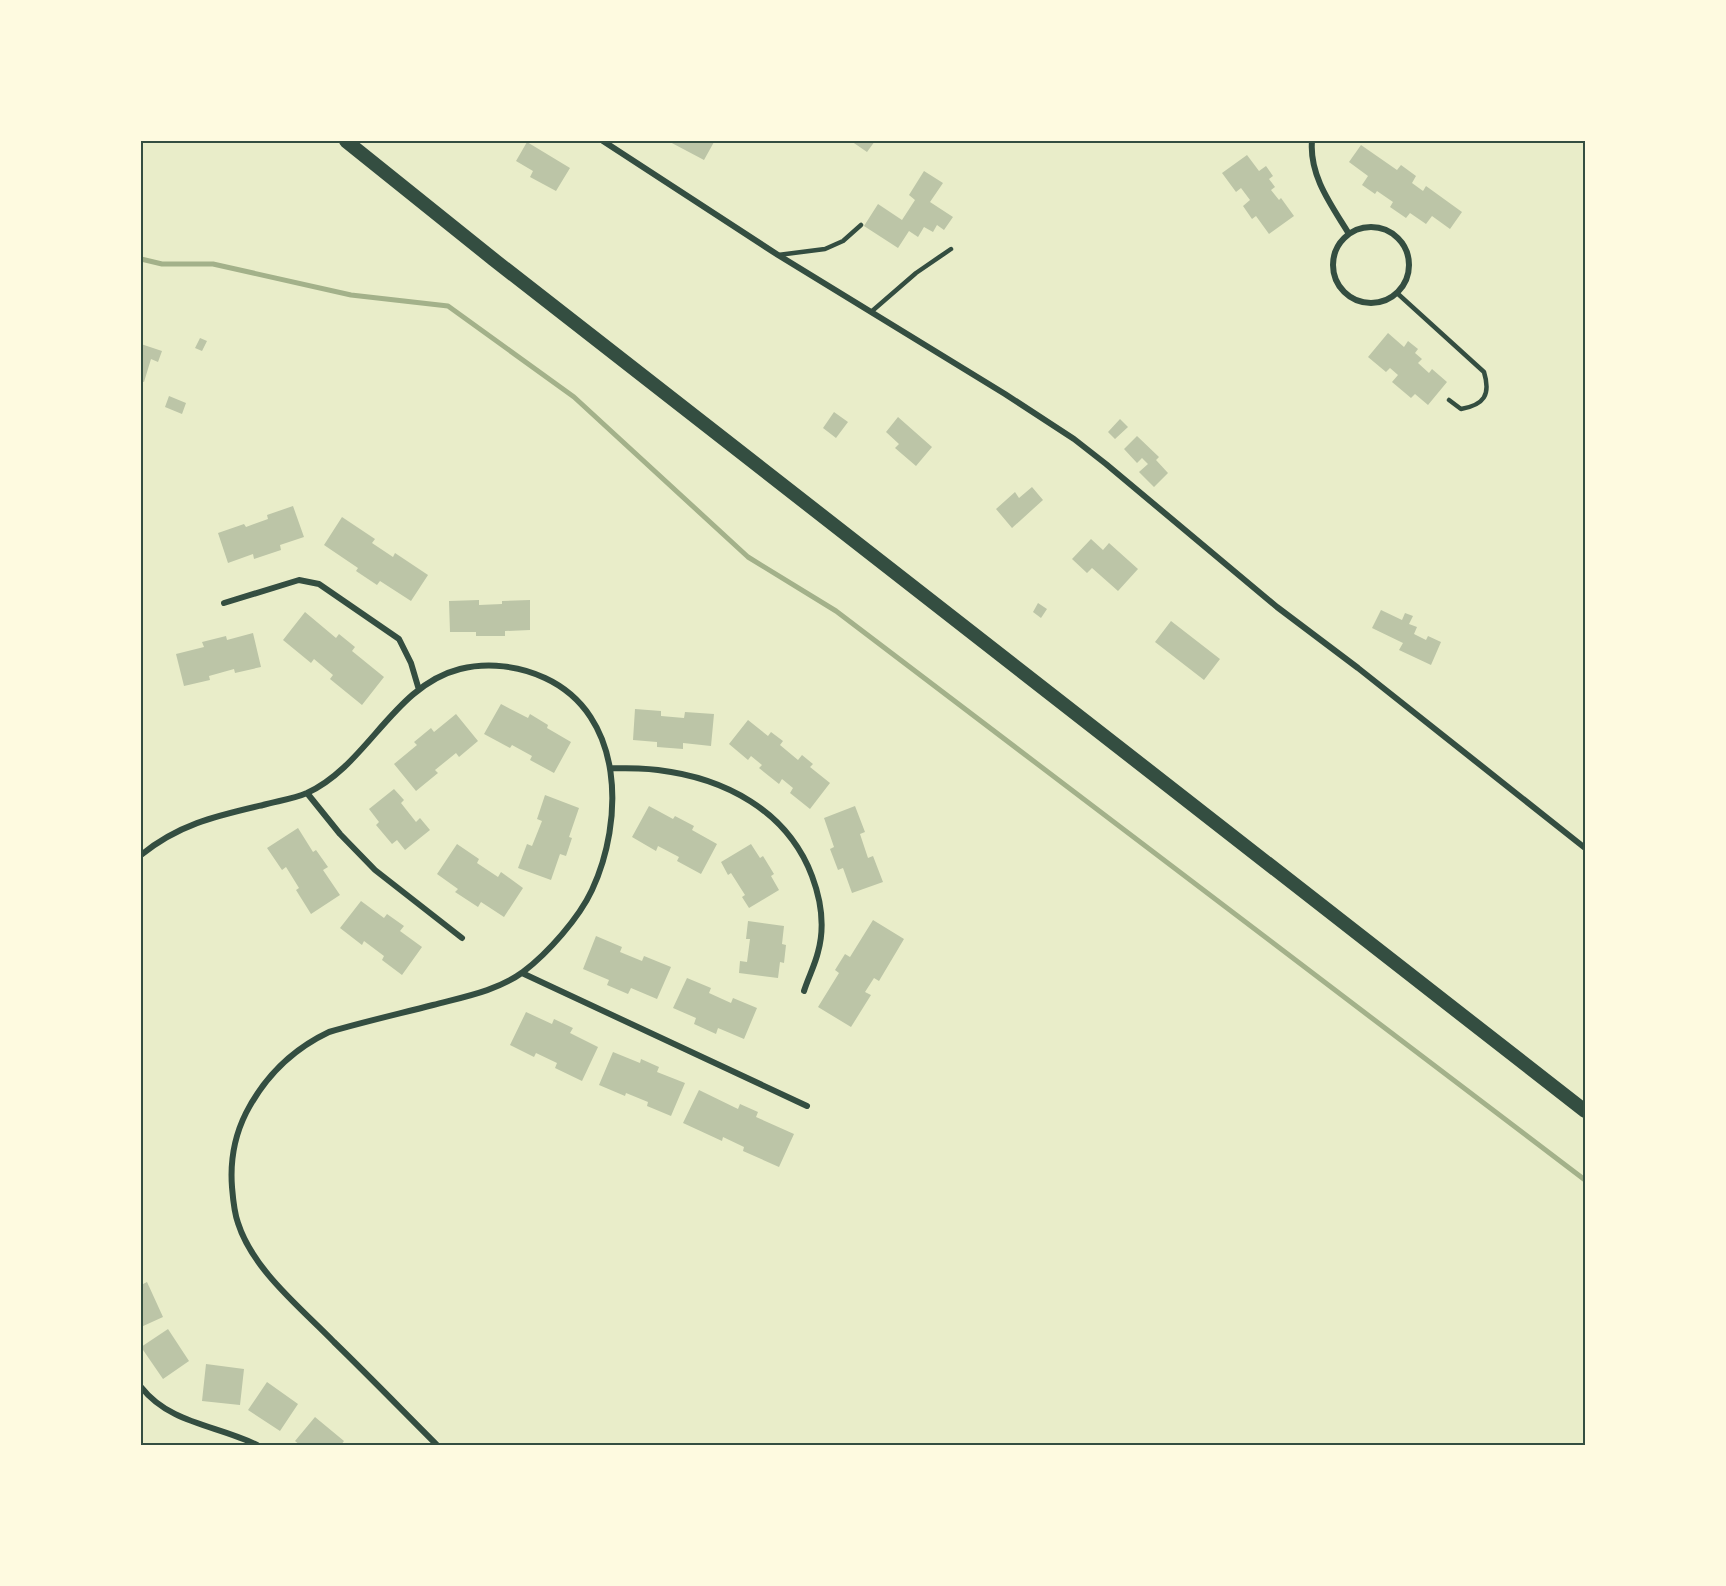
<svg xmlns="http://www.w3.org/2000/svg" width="1726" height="1586" font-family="'Playfair Display',serif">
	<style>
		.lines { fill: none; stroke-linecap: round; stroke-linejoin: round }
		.stream { stroke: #a3b18a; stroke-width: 5 }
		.building { fill: #bcc5a7 }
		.service { stroke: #344e41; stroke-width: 4.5 }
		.minor { stroke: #344e41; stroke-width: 6 }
		.primary { stroke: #344e41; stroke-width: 14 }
		.neatline { fill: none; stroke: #344e41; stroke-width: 2 }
	</style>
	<rect width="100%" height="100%" fill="#e9edc9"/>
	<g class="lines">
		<path class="stream" d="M141,259l21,5h51l138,31 97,11 126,91 174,160 88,54 749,569"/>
	</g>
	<path class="building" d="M668,141h43l3,1 -10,18z
		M851,141h24l-8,11z
		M527,142l43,26 -14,23 -26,-14 3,-6 -17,-10z
		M1361,145l36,25 4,-5 15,11 -4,7 11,8 3,-5 36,26 -12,17 -18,-13 -6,8 -16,-11 -4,5 -16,-11 3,-5 -16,-11 -2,3 -13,-9 6,-9 -19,-14z
		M1247,155l12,16 7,-5 7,10 -4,3 6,8 -4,3 8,10 2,-2 13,18 -25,18 -13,-18 -4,3 -9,-13 7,-6 -9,-12 -5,4 -14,-19z
		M924,171l19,12 -13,19 23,15 -9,13 -7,-5 -4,7 -9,-5 -6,10 -9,-6 -11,17 -34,-22 14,-22 24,16 13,-20 -6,-5z
		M1388,333l16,14 4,-6 10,8 -3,4 7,6 -4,4 11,10 3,-4 15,13 -19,23 -13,-11 -4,4 -19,-16 6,-7 -8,-7 -4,4 -18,-15z
		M200,338l7,3 -5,10 -7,-3z
		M141,344l21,7 -4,11 -7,-3 -7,23 -3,-1z
		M169,396l17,7 -4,11 -17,-7z
		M834,412l14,10 -12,16 -13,-10z
		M898,417l34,30 -16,19 -21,-18 4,-4 -13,-12z
		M1120,419l8,8 -13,12 -7,-7z
		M1137,436l22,21 -3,3 12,13 -14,14 -15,-15 9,-8 -6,-6 -5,5 -13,-14z
		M1032,487l11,13 -31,28 -16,-19 19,-17 4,6z
		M293,506l11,31 -24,8 1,5 -27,9 -1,-5 -25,9 -10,-30 26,-9 2,3 22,-8 -1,-4z
		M342,517l33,22 -3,4 21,14 2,-4 33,22 -17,26 -31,-20 -3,4 -21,-14 2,-3 -34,-23z
		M1091,539l12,11 6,-7 29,26 -20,22 -26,-23 -5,5 -15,-14z
		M479,600v5l23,-1v-3l28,-1v30l-25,1v5h-29v-4h-26l-1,-31z
		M1038,603l9,6 -6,9 -8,-6z
		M1381,610l21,10 3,-7 8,3 -4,8 8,3 -3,7 12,6 2,-4 13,6 -10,23 -32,-15 4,-7 -31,-15z
		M305,612l31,26 3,-4 16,13 -3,4 32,26 -22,28 -32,-26 3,-4 -19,-16 -3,4 -28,-23z
		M1171,621l49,38 -16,21 -49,-38z
		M253,633l8,34 -26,6 -1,-4 -25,7 1,4 -26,6 -8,-32 28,-7 -2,-5 24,-6 1,4z
		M501,704l27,14 2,-4 18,11 -1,3 24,14 -17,31 -24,-13 2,-4 -20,-11 -2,3 -26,-14z
		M635,709l26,2v5l23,2 1,-6 29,2 -3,32 -28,-3v6l-26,-2v-5l-24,-2z
		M456,714l22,27 -19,16 -3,-4 -21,17 3,3 -22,18 -22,-27 23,-19 -3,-3 17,-14 3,4z
		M748,720l20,16 3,-4 12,9 -3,4 18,15 4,-5 11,9 -3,3 20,16 -20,26 -20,-16 3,-5 -11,-9 -3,5 -20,-16 3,-3 -11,-9 -3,4 -19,-16z
		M394,789l10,11 -3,3 15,19 4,-4 10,12 -25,20 -8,-10 -5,4 -16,-19 3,-3 -10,-13z
		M545,795l34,13 -10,29 3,1 -6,18 -6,-2 -9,26 -33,-12 9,-24 5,2 10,-25 -5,-2z
		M649,806l24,13 2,-3 19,10 -2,4 25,14 -16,30 -24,-13 2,-4 -21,-11 -2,5 -24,-14z
		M855,806l10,26 -5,2 8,24 5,-2 10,26 -31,11 -9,-25 -5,2 -8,-21 4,-2 -10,-29z
		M298,828l15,24 3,-2 12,17 -5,3 17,25 -29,19 -15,-24 3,-2 -13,-21 -4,3 -15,-22z
		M457,844l22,15 -2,4 21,14 3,-5 22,16 -19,29 -23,-15 -3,5 -23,-15 3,-3 -21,-15z
		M751,844l9,14 3,-2 11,18 -3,2 8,14 -30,18 -7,-11 3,-2 -14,-22 -3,2 -7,-13z
		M361,901l23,17 3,-4 17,12 -4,5 22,16 -20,28 -20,-15 2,-4 -20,-15 -2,4 -22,-17z
		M873,920l31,19 -25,42 -5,-3 -9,14 6,3 -20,32 -33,-20 21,-34 -4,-3 10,-16 5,3z
		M748,921l36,5 -2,18 4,1 -2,18 -4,-1 -2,16 -39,-5 1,-12 7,1 3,-23h-4z
		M596,936l26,11 -2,5 22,9 2,-5 27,11 -14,32 -26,-11 -3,6 -21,-9 2,-5 -26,-11z
		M687,978l24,10 -2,5 22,10 2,-5 24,10 -13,31 -26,-11 -2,6 -22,-10 2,-6 -23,-10z
		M526,1012l26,12 2,-5 19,9 -3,5 28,14 -16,34 -27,-13 2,-5 -21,-10 -2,4 -24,-12z
		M613,1052l27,11 1,-4 18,8 -2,5 28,11 -14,33 -24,-10 1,-4 -22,-9 -1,3 -26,-11z
		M699,1090l39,19 2,-5 18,8 -2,5 38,17 -15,33 -36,-16 1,-4 -21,-10 -1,4 -39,-18z
		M147,1282l16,35 -22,10v-42z
		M168,1329l21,32 -26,18 -22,-32z
		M206,1364l38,5 -4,36 -38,-4z
		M267,1382l31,22 -18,27 -32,-21z
		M315,1417l29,24 -3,4h-41l-5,-4z"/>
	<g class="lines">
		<path class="service" d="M778,255l47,-6 18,-8 18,-16
			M1397,293l87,79c7,23 0,33 -23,37l-12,-9
			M871,312l45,-39 35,-24"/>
		<path class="minor" d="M603,141l175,114 227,139 69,45 32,25 171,143 81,61 227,180
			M1312,141c-3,35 20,65 37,93
			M1333 265a38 38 0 1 1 76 0a38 38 0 1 1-76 0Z
			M224,603l75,-23 20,4 80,55 12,24 8,27
			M612,768c15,0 30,0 46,2 66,8 129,40 154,106 9,24 13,51 6,76 -3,13 -10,26 -14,39
			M307,793l33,41 35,36 87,68
			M141,855c38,-31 75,-39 122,-50 14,-4 30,-6 44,-12 61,-28 86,-107 153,-124 28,-7 60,-3 85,9 80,37 79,143 47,212 -13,28 -44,63 -69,82 -26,19 -60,25 -90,33 -35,9 -70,17 -104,27 -38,18 -64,44 -83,81 -12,24 -16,48 -14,74 1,12 2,25 6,36 15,47 63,85 96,119 35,34 69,69 103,103
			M522,973l285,133
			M141,1387c29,37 76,38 116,58"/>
		<path class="primary" d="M346,141l147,118 1092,852"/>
	</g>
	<rect width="1726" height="1586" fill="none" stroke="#fefae0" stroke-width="285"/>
	<rect x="142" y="142" width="1442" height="1302" class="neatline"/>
</svg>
